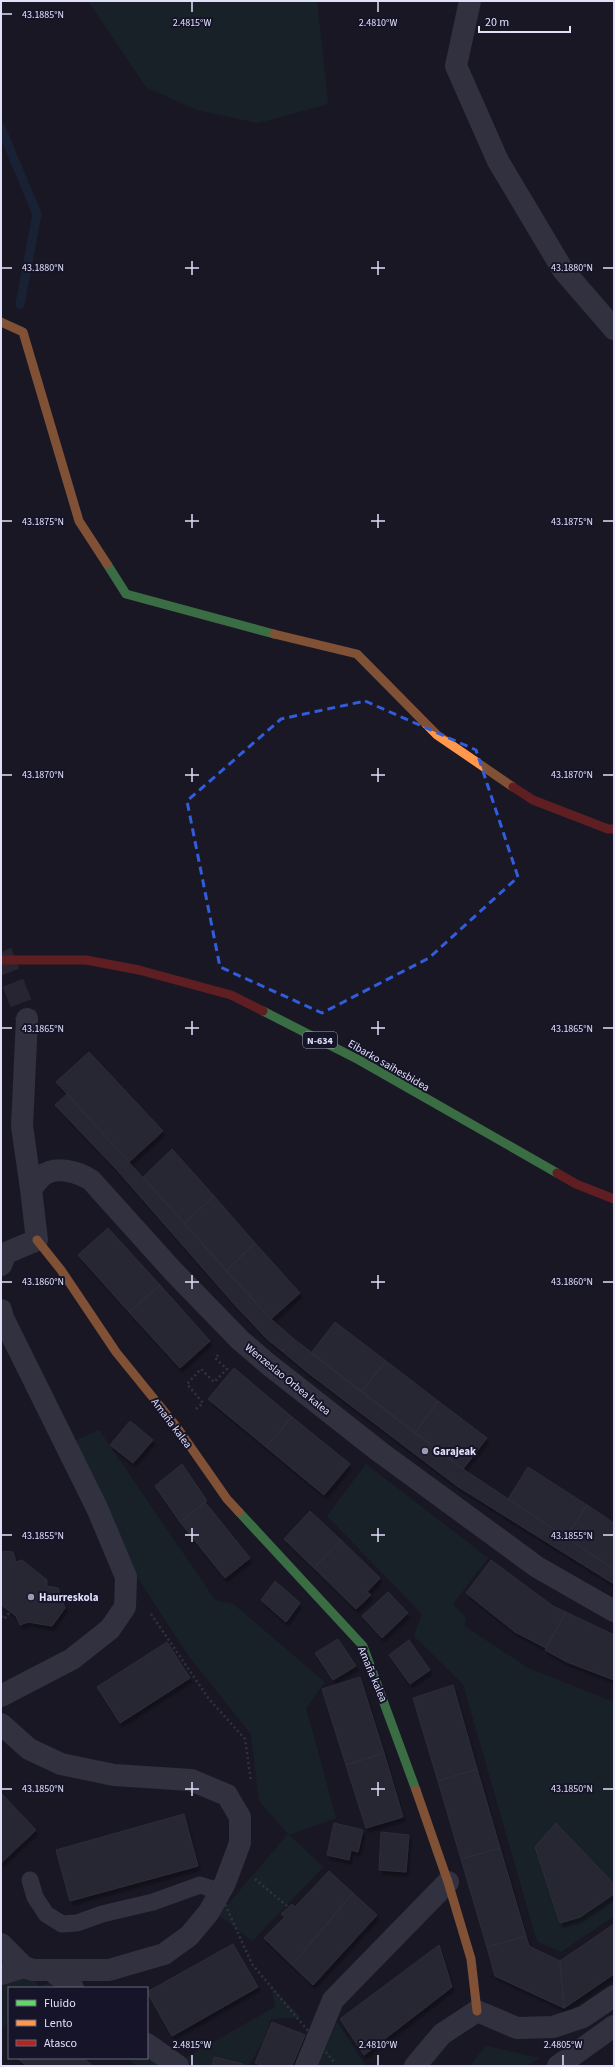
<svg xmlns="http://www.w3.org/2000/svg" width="615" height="2067" font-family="'Source Sans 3',sans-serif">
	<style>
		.green { fill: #182e2e }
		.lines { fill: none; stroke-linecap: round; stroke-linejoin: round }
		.stream { stroke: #192e49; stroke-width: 9 }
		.building { fill: #393845; stroke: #474555; filter: url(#shadow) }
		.street-tunnel { stroke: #383644; stroke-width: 22; stroke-dasharray: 22 11; stroke-linecap: butt }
		.path { stroke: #4a545f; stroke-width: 2.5; stroke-dasharray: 2 3; stroke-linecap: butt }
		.lane { stroke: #505063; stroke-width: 17 }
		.street { stroke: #505063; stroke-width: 22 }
		.fast { stroke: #63d668; stroke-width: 9 }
		.slow { stroke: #ff974d; stroke-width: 9 }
		.jam { stroke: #b3261e; stroke-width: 9 }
		.path-bridge { stroke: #4a545f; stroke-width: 2.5; stroke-dasharray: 2 3; stroke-linecap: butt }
		.marked { fill: none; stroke: #315ddc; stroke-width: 3; stroke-dasharray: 8 5; stroke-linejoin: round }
		.ticks { fill: none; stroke: #e1e0fb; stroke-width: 1.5 }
		.poi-dot { fill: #9b9ab0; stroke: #161428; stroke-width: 1.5 }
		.labels { text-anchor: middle; stroke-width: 4; stroke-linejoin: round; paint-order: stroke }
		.shield { fill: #161428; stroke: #a4a3bc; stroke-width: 1 }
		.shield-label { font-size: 10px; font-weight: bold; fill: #e1e0fb }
		.street-label { font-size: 11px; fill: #e1e0fb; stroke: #161428 }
		.poi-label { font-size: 11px; font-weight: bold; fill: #e1e0fb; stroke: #161428; text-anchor: start }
		.ticks-label { font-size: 10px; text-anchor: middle; fill: #e1e0fb; stroke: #161428; stroke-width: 4; stroke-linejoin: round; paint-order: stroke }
	</style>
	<defs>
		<filter id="shadow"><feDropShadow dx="2.5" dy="4.5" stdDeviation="1" flood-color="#0009"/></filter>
	</defs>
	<rect width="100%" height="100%" fill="#1a1824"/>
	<path class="green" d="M88,1h229l11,103 -70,19 -61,-13 -51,-23z
		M99,1430l116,170 18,4 92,78 -19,26 30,110 -47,17 34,32 -71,74 -33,-26 69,-81 -29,-33 -8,-67 -63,-79 -50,-77 -66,-136z
		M366,1464l122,94 -35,46 13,14 -2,8 64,42 86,34v214l-53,36 -24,-11 -74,-257 -49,-48 8,-22 -95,-98z
		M11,1978h21l7,8 10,-3 8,5h-48v32l-8,12v-45z
		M272,1988l29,29 -30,2 -8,22 -14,25h-53l-12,-7 91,-52z
		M337,2022l27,41v3h-46z
		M486,2046l53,12 -12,8h-57z
		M147,2053l19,13h-28l-12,-8h21z"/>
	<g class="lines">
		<path class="stream" d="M1,128l36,86 -17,90"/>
	</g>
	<path class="building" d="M89,1052l74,79 -34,31 -73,-80z
		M67,1094l204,225 23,20 -12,12 -14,-11 -33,-35 -118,-135 -62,-65z
		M172,1149l42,47 -30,27 -41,-46z
		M214,1196l41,47 -29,28 -42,-48z
		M108,1228l52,57 -31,27 -51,-57z
		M255,1243l45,50 -29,26 -45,-48z
		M160,1285l50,56 -30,27 -51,-56z
		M335,1322l51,39 -25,31 -50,-39z
		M294,1339l169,130 151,100v15l-157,-98 -150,-114 -25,-21z
		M386,1361l52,40 -23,32 -54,-41z
		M234,1368l58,49 -26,30 -58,-48z
		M438,1401l49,37 -24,31 -48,-36z
		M292,1417l58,47 -26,31 -58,-48z
		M130,1421l23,19 -20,23 -23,-18z
		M182,1464l25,37 -27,21 -25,-36z
		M528,1467l59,38 -21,32 -58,-38z
		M205,1502l45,56 -25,20 -45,-56z
		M587,1505l27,18v46l-48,-32z
		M310,1511l31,29 -27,28 -30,-29z
		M341,1540l39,38 -13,14 4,3 -15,14 -42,-41z
		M1,1551l12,1 3,10 6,-2 25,20v6l11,2 7,20 -13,18 -24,-4 -8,3 -4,-9 -15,-11z
		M491,1560l62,46 13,6 -20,36 -31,-16 -49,-39z
		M275,1581l25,22 -14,19 -25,-22z
		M388,1592l20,21 -26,25 -20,-22z
		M566,1612l48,23v45l-47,-18 -22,-12z
		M338,1639l18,27 -23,14 -18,-27z
		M409,1640l21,30 -20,14 -21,-29z
		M167,1642l23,36 -70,45 -23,-36z
		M360,1677l24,76 -38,12 -24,-76z
		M453,1685l24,84 -39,12 -25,-83z
		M384,1753l19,64 -37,11 -20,-63z
		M477,1769l23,79 -39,11 -23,-78z
		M1,1793l35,37 -35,33z
		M184,1814l14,52 -128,35 -14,-51z
		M334,1823l29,7 -5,22 -7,-2 -2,10 -22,-5z
		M556,1823l58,61v10l-34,23 -20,6 -25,-76z
		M381,1832l28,3 -3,37 -27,-2z
		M500,1848l26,88 -39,11 -26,-88z
		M329,1871l24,22 -61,72 -28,-27 21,-21 -4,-3 11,-10 3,3z
		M353,1893l24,22 -64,70 -21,-20z
		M614,1924v50l-50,34 -4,-47z
		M526,1936l3,10 31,15 4,47 -69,-32 -8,-29z
		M233,1944l25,43 -86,49 -25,-44z
		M439,1945l13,42 -88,68 -24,-36z
		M272,2022l33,13 -13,31h-29l-8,-3z
		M214,2057l29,7 -1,2h-30z
		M17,2058h66l10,8h-66z"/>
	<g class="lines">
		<path class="street-tunnel" d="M1,952l26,67"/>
		<path class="path" d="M196,1409l7,-6 -16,-19 14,-15 13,13 13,-13 -12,-11 3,-3
			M151,1614l58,85 36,40 6,42
			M1,1616l3,3 5,-6
			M255,1879l32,27"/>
		<path class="lane" d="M30,1880l5,17 11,17 16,10 15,-1 25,-9 51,-12 47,-17 19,6"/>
		<path class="street" d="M470,1l-14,65 42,95 65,109 51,59
			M27,1019l-5,107 9,63
			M1,1265l5,-12 31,-13 -6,-51c3,-4 7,-9 11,-13 14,-11 36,-4 49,4l82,91 67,69 28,24 112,88 157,115 77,44
			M1,1310l2,8 94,190 29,69 -1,30 -15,22 -38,30 -71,37
			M1,1724l28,25 32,15 53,11 77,5 36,15 13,22v26l-15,40 -16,29 -20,24 -25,18 -55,16h-76l-9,-3
			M1,1944l23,23 -23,7
			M51,1970l22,18
			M147,2044l31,22
			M306,2066l27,-66 115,-118
			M415,2066l27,-32 35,-23 40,17 36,-1 30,-10 31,-21
			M558,2066l56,-40"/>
		<path class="fast" d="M107,564l19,30 148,40
			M263,1011l96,49 198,113
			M239,1512l124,134 53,144"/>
		<path class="slow" d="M1,322l22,10 56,189 28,43
			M274,634l83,20 80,81 76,52
			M37,1240l24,30 55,82 60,74 51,73 12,13
			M416,1790l32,92 23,77 6,52"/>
		<path class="jam" d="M513,787l20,13 75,29h6
			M1,960h85l53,10 92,25 32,16
			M557,1173l19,11 38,15"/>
		<path class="path-bridge" d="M219,1891l33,73 83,99"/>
	</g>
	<path d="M0 0H615V2067H0ZM365,701l111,49 42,127 -89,81 -107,55 -102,-46 -33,-166 94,-82z" fill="#1a1824" fill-opacity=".55" fill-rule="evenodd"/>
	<path class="marked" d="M365,701l111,49 42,127 -89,81 -107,55 -102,-46 -33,-166 94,-82z"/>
	<path class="ticks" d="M192,2v10M378,2v10M2,14h10M192,261v14M378,261v14M2,268h10M185,268h14M371,268h14M603,268h10M192,514v14M378,514v14M2,521h10M185,521h14M371,521h14M603,521h10M192,768v14M378,768v14M2,775h10M185,775h14M371,775h14M603,775h10M192,1021v14M378,1021v14M2,1028h10M185,1028h14M371,1028h14M603,1028h10M192,1275v14M378,1275v14M2,1282h10M185,1282h14M371,1282h14M603,1282h10M192,1528v14M378,1528v14M2,1535h10M185,1535h14M371,1535h14M603,1535h10M192,1782v14M378,1782v14M2,1789h10M185,1789h14M371,1789h14M603,1789h10M192,2055v10M378,2055v10M563,2055v10"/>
	<g class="poi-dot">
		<circle cx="425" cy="1451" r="4"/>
		<circle cx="31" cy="1597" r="4"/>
	</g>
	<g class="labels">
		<rect class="shield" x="303" y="1032" width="34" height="16" rx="3"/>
		<g class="shield-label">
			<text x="320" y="1044">N-634</text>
		</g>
		<g class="street-label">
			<text transform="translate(389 1065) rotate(30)" y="4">Eibarko saihesbidea</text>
			<text transform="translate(288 1379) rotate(39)" y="4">Wenzeslao Orbea kalea</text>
			<text transform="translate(172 1423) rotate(53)" y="4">Amaña kalea</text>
			<text transform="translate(373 1674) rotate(67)" y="4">Amaña kalea</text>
		</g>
		<g class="poi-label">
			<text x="433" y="1455">Garajeak</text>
			<text x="39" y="1601">Haurreskola</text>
		</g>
	</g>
	<g class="ticks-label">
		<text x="43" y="18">43.1885°N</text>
		<text x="192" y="26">2.4815°W</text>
		<text x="378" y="26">2.4810°W</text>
		<text x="43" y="271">43.1880°N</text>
		<text x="572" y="271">43.1880°N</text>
		<text x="43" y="525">43.1875°N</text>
		<text x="572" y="525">43.1875°N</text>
		<text x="43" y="778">43.1870°N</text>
		<text x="572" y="778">43.1870°N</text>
		<text x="43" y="1032">43.1865°N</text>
		<text x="572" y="1032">43.1865°N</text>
		<text x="43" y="1285">43.1860°N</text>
		<text x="572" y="1285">43.1860°N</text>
		<text x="43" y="1539">43.1855°N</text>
		<text x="572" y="1539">43.1855°N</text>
		<text x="43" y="1792">43.1850°N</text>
		<text x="572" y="1792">43.1850°N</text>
		<text x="192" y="2048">2.4815°W</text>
		<text x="378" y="2048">2.4810°W</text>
		<text x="563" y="2048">2.4805°W</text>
	</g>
	<rect width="615" height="2067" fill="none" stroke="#e1e0fb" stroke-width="4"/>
	<rect x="8" y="1987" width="140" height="72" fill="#161428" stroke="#67667c"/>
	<rect x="16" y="2000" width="20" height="6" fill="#63d668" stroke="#67667c"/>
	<text x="44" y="2007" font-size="12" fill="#e1e0fb">Fluido</text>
	<rect x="16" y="2020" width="20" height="6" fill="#ff974d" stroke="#67667c"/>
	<text x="44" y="2027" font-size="12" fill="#e1e0fb">Lento</text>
	<rect x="16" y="2040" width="20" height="6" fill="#b3261e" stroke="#67667c"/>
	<text x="44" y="2047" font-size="12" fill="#e1e0fb">Atasco</text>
	<path d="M479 26v6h91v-6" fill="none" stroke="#e1e0fb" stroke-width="2"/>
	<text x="485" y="26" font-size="12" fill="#e1e0fb" stroke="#161428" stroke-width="3" paint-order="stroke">20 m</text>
</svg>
